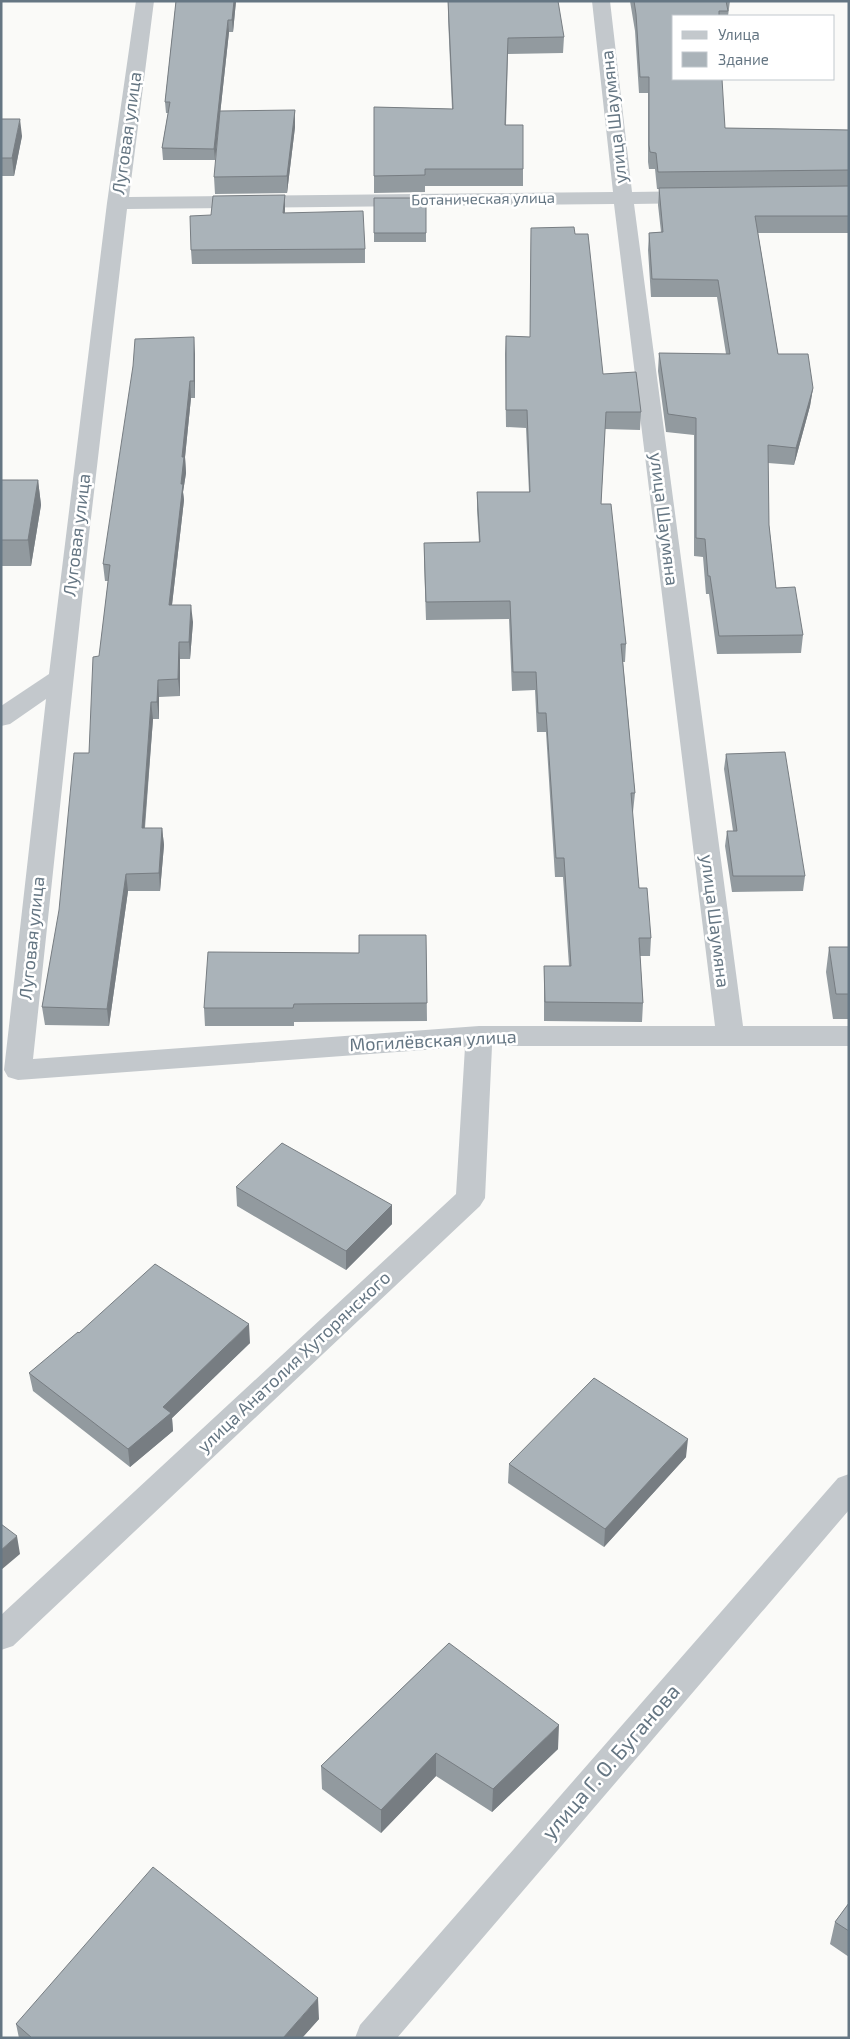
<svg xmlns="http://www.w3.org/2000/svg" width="850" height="2039" font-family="'Exo 2',sans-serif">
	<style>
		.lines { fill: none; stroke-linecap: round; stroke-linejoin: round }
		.street { fill: #c3c8cc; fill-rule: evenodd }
		.wall { fill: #929a9f }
		.shaded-wall { fill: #777d82 }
		.building { fill: #aab3b9; stroke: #777d82 }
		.labels { text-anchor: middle; stroke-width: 5; stroke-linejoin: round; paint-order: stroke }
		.far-street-label { font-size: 15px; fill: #657683; stroke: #fff }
		.street-label { font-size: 18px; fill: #657683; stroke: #fff }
		.near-street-label { font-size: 21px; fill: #657683; stroke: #fff }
	</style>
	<rect width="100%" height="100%" fill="#fafaf8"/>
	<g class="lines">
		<path class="street" d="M136,1h18l-25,196 484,-5 -21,-191h18l22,191 64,-1 7,2 3,4 -3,4 -7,2 -62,1 109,822h106v20h-357l-7,152 -5,8 -467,440 -12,4v-35l455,-421 9,-147 -447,33 -10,-3 -4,-7 42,-371 -36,25 -9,2v-20l48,-32 58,-471zM614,204l101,822h-236l-446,33 56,-524 38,-326z
			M849,1474v36l-452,528h-42l5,-13 478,-547z"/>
	</g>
	<path class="wall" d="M176,1h60l-3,31h-4l-14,128h-52l-1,-12 6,-35h-2l-1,-11z
		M448,1l116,36 -1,16 -55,1 -2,71 17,44v17h-98v6l-51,1v-86l78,2 -4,-92z
		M630,1h100l-2,15h-54l51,112 124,2v103h-91l20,121 35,34 -3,18 -16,59 -26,-2 1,62 7,63 27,47 -2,18 -84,1 -8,-60h-3l-3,-37 -9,-1v-121l-28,-3 -8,-61 1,-18 67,1 -9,-57h-66l-3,-47 1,-17 12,-1 -3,-27 1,-16h-2l-2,-20h-6l-1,-7v-69h-9l-4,-62z
		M295,110v17l-8,66 -72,1 -1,-17z
		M1,119l21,17 -8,40h-13z
		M285,195v18l80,36v14l-173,1 -1,-14 20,-35z
		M374,198h52v44h-52z
		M531,228l72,146 38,38 -1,18 -35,-1 -4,75 25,140 -1,18h-2l12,131 -2,19h-1l7,76 12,50 -1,18h-10l3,47 -1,19 -98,-1v-55h25l-6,-89h-8l-9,-145h-9l-2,-42 -23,1 -3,-72 -83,1 -2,-59v-18l55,-1 -2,-32v-18h52l-3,-64 -20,-1 -1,-73 1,-18 24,1z
		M195,354v44h-4l-6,59 1,16 -3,19 1,8 -12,105 21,17 -3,37h-10v37l-21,1v22h-6l-8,109h17l2,17 -4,46h-32l-19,135 -64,-1 -3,-18 47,-254 19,-172h-3l-2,-17z
		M1,480h37l3,25 -10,61h-30z
		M726,754l79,122 -2,15 -71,1 -7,-46 2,-15h6l-9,-62z
		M426,935l1,86 -133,1v4h-89l-1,-18 155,-55z
		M829,947h20v72h-16l-7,-47z
		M236,1187l156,18v19l-46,46 -109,-64z
		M79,1333l171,10 -78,75 1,13 -43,36 -97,-76 -4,-18z
		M686,1457l-82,90 -96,-64 1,-19z
		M449,1643l109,106 -66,63 -56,-36 -55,57 -59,-44 -1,-23z
		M849,1903v54l-19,-13 5,-22z
		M319,2019l-17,19h-283l-3,-14z"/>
	<path class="shaded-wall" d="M234,1h2l-3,31 -1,-12z
		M228,20l1,12 -14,128 -1,-11z
		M295,110v17l-8,66v-17z
		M20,119l2,17 -8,40 -2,-18z
		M285,195v14l-2,18v-14z
		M194,337l1,17v44l-1,-17z
		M190,381l1,17 -6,59 1,16 -3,19 1,8 -14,122 -1,-17 12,-121 1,-27z
		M813,388l-3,18 -16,59 2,-17z
		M38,480l3,25 -10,61 -3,-26z
		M191,605l2,17 -3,37 -1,-17z
		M179,642l1,17v37l-2,-17z
		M158,680l1,17v22l-2,-17z
		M151,702l2,17 -10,127 -1,-18z
		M162,828l2,17 -4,46 -1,-18z
		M126,874l2,17 -19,135 -2,-17z
		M392,1205v19l-46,46v-19z
		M249,1324l1,19 -78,75 1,13 -43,36 -2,-18 35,-42z
		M688,1439l-2,18 -82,90 1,-18z
		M17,1536l3,18 -19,16v-20z
		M559,1725l-1,24 -66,63 1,-23z
		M436,1753v23l-55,57v-23z
		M318,1998l1,21 -17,19h-19z"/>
	<path class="building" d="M176,1h58l-2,19h-4l-14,129 -52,-1 8,-46h-5z
		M448,1h110l6,36 -56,1 -3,87h18v44h-98v6l-51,1v-69l79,2z
		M634,1h92l2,10h-9v5h-45v63h48l3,49 124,2v40l-191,2 -2,-19 -6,-1 -1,-7v-68h-9l-4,-63z
		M295,110l-8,66 -73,1 6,-66z
		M1,119h19l-8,39h-11z
		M849,186v30h-94l23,138h30l5,34 -17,60 -28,-3 1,80 7,63 19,-1 8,48 -84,1 -9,-60h-2l-3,-37 -9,-1v-120l-28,-4 -9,-61 71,1 -12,-74 -66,-1 -3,-46 14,-1 -4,-44z
		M285,195l-2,18 80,-2 2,38 -174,1 -1,-34 21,-1 2,-19z
		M374,198h52v35h-52z
		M574,227l1,7h13l15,140 33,-2 5,40h-35l-5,92h10l15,140h-5l14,149h-4l8,95h8l4,50h-12l4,65 -98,-1 -1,-36h27l-7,-108h-8l-10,-145h-8l-2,-41h-23l-3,-71 -84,1 -2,-59 56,-1 -3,-50h53l-3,-82h-21v-74l24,1 1,-109z
		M194,337v44h-4l-8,76h2l-3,27h2l-14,121h22l-2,37h-10l-1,37 -20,1 -1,22h-6l-9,126h20l-3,45 -33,1 -19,135 -65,-2 17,-97 15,-157h15l4,-96 6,-1 11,-91 -7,-1 30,-198 2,-27z
		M1,480h37l-10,60h-27z
		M785,752l20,124h-72l-6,-45h10l-11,-77z
		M359,935h67l1,68 -133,1 -1,4h-89l4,-56 151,1z
		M829,947h20v47h-13z
		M282,1143l110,62 -46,46 -110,-64z
		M155,1264l94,60 -86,83 8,6 -43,36 -99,-76 49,-41 1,1z
		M594,1378l94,61 -83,90 -96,-65z
		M1,1524l16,12 -16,14z
		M449,1643l110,82 -66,64 -57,-36 -55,57 -60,-44z
		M153,1867l165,131 -35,40h-251l-16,-14z
		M849,1903v28l-14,-9z"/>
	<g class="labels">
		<g class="far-street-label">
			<text transform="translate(483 199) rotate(-1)" y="5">Ботаническая улица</text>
		</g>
		<g class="street-label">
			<text transform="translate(614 117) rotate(-96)" y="6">улица Шаумяна</text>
			<text transform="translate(127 133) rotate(-82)" y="6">Луговая улица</text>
			<text transform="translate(664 519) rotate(83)" y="6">улица Шаумяна</text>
			<text transform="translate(77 535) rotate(-83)" y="6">Луговая улица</text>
			<text transform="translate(715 921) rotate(83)" y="6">улица Шаумяна</text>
			<text transform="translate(32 938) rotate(-84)" y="6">Луговая улица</text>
			<text transform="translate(433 1041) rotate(-3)" y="6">Могилёвская улица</text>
			<text transform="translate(294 1362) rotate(-43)" y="6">улица Анатолия Хуторянского</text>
		</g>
		<g class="near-street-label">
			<text transform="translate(611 1762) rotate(-49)" y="7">улица Г. О. Буганова</text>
		</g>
	</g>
	<rect width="850" height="2039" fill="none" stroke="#657683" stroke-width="5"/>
	<rect x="672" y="15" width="162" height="65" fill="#ffffff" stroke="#c1c8cd"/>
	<rect x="682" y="31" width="25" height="8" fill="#c3c8cc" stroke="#c1c8cd"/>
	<text x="718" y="40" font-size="15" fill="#657683">Улица</text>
	<rect x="682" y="52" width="25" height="15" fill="#aab3b9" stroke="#c1c8cd"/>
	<text x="718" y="65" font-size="15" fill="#657683">Здание</text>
</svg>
